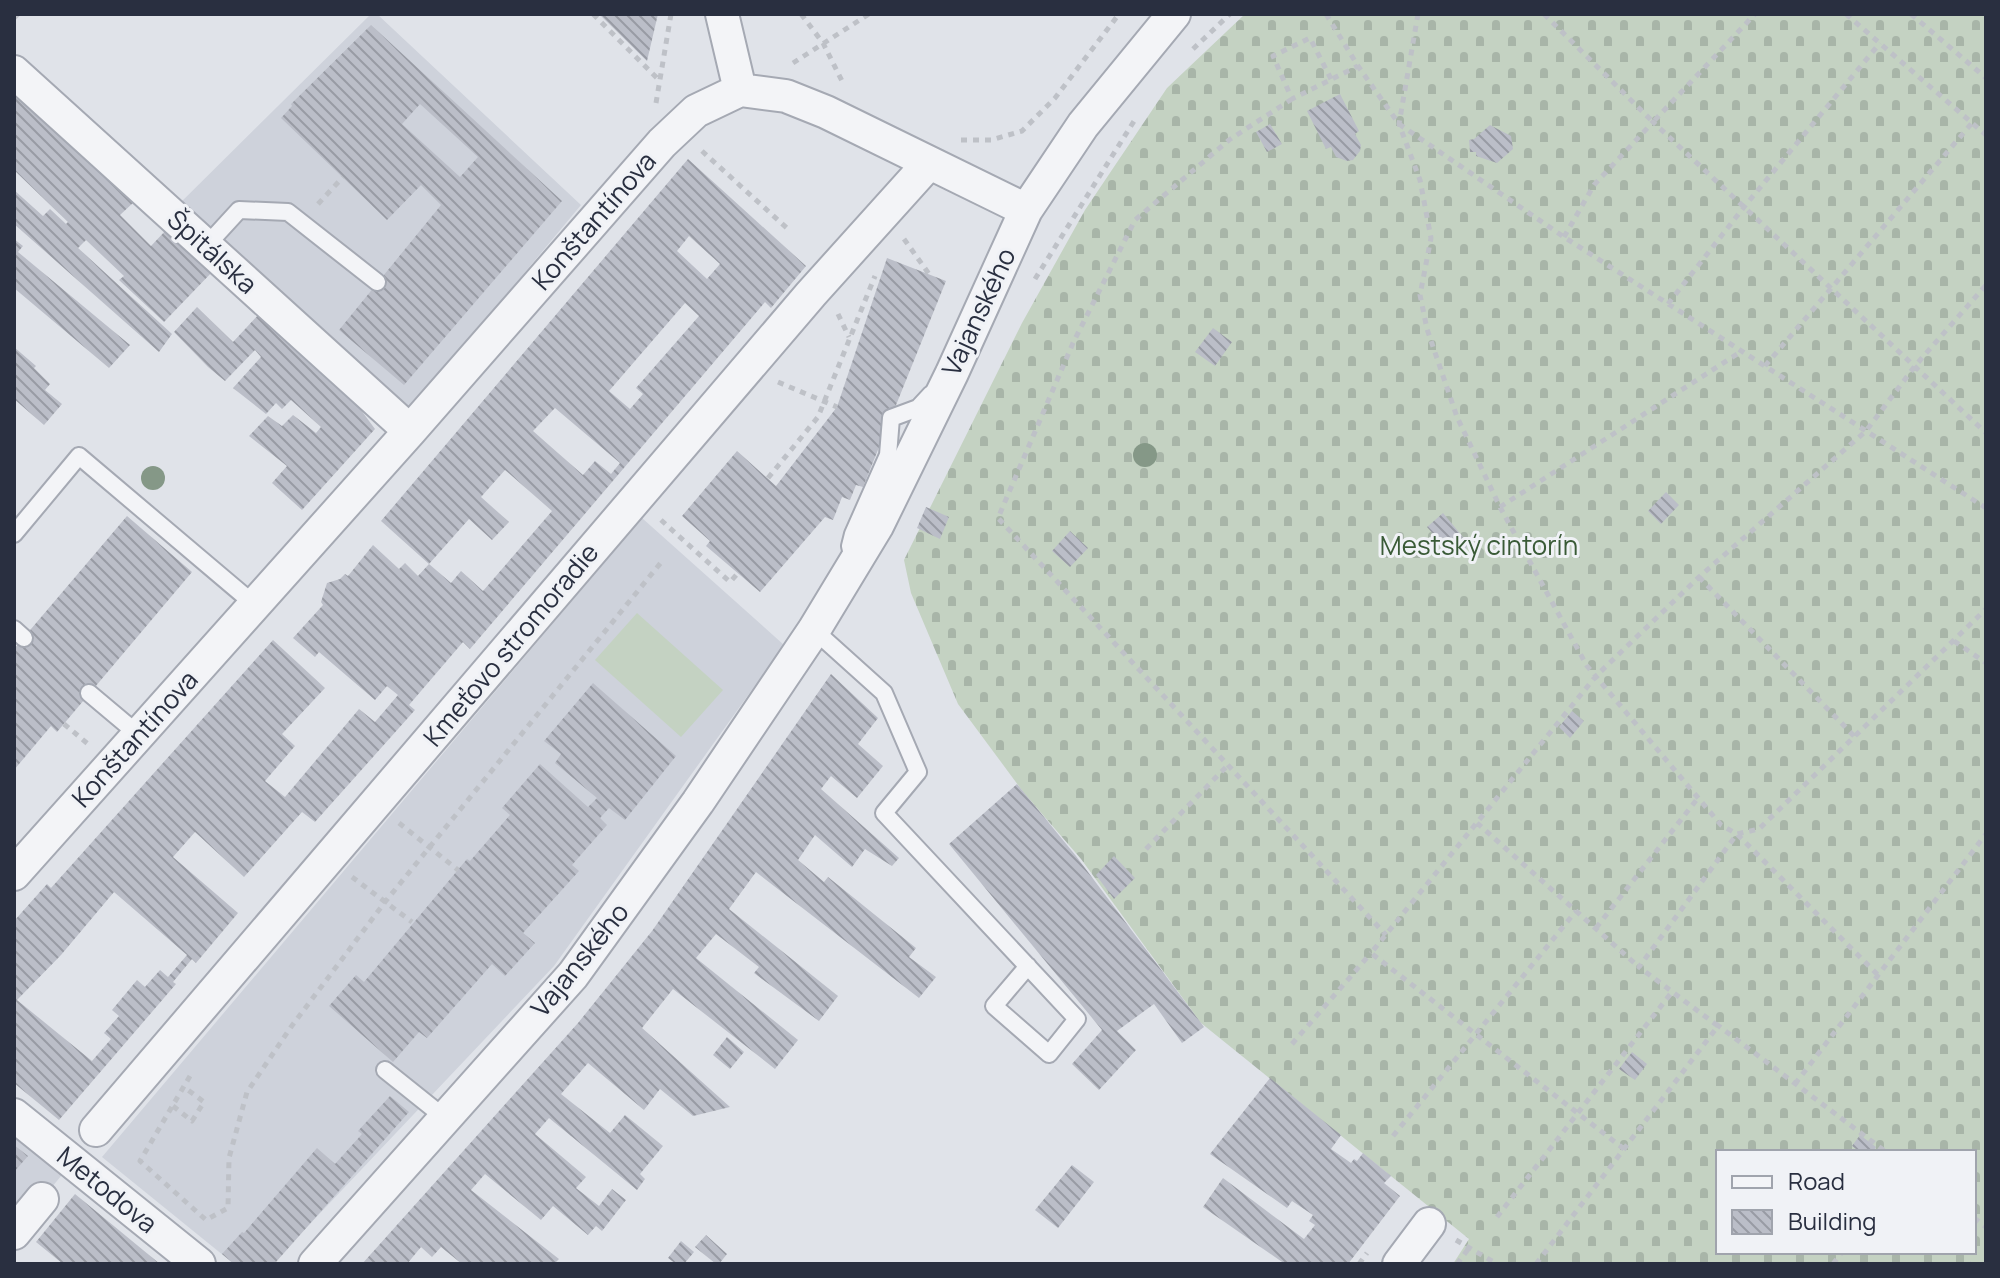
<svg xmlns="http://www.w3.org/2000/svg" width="2000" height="1278" font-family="Manrope,sans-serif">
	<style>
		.built { fill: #ced2db }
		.cemetery { fill: url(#cemetery-stones); fill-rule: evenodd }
		.green { fill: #c4d2c2 }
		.building { fill: url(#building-back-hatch); fill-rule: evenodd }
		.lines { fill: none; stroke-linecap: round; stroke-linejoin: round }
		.lane-casing { stroke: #a5a9b3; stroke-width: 20 }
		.street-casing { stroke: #a5a9b3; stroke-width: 36 }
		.path { stroke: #bec1c7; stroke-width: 5; stroke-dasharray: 6 6; stroke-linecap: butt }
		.lane { stroke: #f3f4f7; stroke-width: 16 }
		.street { stroke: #f3f4f7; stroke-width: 32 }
		.tree { fill: #859887 }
		.labels { text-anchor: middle; stroke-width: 6; stroke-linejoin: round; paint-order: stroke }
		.street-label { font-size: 26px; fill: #292f40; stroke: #f0f2f6 }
		.park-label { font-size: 26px; fill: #3a5b37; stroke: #f0f2f6 }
	</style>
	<defs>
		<pattern id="cemetery-stones" width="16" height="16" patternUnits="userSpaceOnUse" patternTransform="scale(2)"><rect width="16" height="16" fill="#c4d2c2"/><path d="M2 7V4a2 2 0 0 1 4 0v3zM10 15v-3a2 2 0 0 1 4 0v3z" fill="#a8b5a8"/></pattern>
		<pattern id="building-back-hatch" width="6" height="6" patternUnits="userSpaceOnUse" patternTransform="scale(2)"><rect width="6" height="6" fill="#bbbec8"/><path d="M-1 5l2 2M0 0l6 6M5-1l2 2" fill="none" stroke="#989ba4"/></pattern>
	</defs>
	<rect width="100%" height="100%" fill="#e0e3e9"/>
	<path class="built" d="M371,14h6l204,191 -181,217 -230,-209z
		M642,518l142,127 -230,321 -282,298h-38l-132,-107z
		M14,1128l52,42 -52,63z"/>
	<path class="cemetery" d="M1245,14h741v1250h-533l16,-25 -268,-216 -120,-164 -57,-66 -66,-89 -47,-111 -7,-33 118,-237 63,-113 82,-122zM1718,1152h256v100h-256z"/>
	<path class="green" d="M637,613l86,77 -42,47 -86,-77z"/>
	<path class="building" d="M599,14h59l-11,47z
		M371,25l191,176 -158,184 -65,-55 102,-125 -20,-20 -34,35 -106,-102 11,-12 -1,-2zM420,104l58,53 -18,20 -58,-53z
		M14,90l120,112 -14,13 31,31 16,-17 47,41 -50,52 -45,-42 5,-4 -38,-36 -8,8 94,86 -13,18 -145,-128v-34l29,26 7,-7 16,15 2,-2 -54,-52z
		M1340,94l19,37 -4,3 6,11 -1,6 -7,9 -6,1 -11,-4 -5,-10 -5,2 -19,-38z
		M1270,124l12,20 -15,8 -11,-20z
		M1490,125l21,11 2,13 -16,14 -21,-7v-4h-6l-1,-12 5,-1z
		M688,159l118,107 -35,42 -6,-6 -295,347 -7,-7 -54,63 6,5 -100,112 -13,-10 -58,65 -49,-45 -22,25 65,56 -42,50 -4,-4 -19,23 3,2 -117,136 -45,-37v-162l33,-37 4,4 222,-248 52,48 -43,46 13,12 -30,35 20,16 74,-88 16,13 23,-27 -11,-9 -12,14 -56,-48 -4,5 -22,-19 30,-33 -2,-3 6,-19 13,-4 5,-5 3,2 25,-31 26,24 6,-6 13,13 11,-12 -48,-43zM689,236l31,28 -13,15 -30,-28zM685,303l14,13 -63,72 7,6 -13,15 -21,-18zM555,408l65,55 -9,11 -16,-13 -12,14 -50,-44zM505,470l47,41 -69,80 -22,-20 -10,12 -22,-19 40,-45 23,21 17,-18 -28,-25zM114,892l73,63 -19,22 -8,-7 -15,17 -8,-7 -25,30 7,6 -15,17 7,6 -19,22 -75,-61 44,-45z
		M14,239l9,7 -5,6 112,93 -21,23 -95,-80z
		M887,258l59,23 -83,206 -7,-2 -6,15 -8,-3 -9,23 -8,-3 -65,75 -54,-46 4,-5 -28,-25 55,-65 39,35 61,-79z
		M197,307l36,35 28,-30 94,90 20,27 -73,81 -30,-27 15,-17 -38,-30 19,-20 14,10 11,-11 23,18 5,-6 -30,-27 -9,9 -6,-6 -10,11 -33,-26 28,-31 -6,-7 -30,31 -17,-14 -34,-35z
		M1213,328l19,14 -17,24 -20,-14z
		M14,347l22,19 -2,2 16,16 -5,6 17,14 -18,21 -30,-26z
		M1666,492l13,13 -18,19 -13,-13z
		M926,507l23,10 -9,22 -23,-11z
		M1443,513l25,30 -4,10 -5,3 -10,-4 -22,-25z
		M127,516l65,56 -135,160 -6,-6 -37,44v-121z
		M1070,531l18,17 -18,19 -18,-16z
		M831,674l47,44 -20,26 25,22 -26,32 -26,-22 -10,13 78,69 -7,8 -27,-17 -13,18 -37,-32 -17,25 26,22 4,-5 88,71 -7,9 27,20 -17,21 -163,-126 -27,37 109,87 -19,25 -65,-48 5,-6 -43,-33 -20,24 102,82 -23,29 -102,-80 -31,39 88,79 -37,9 -33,-27 -16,21 -56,-47 -27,31 49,39 15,-18 38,31 -23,28 5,5 -8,11 -88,-72 -14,16 51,43 -10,11 23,18 13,-17 14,11 -24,31 -6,-5 -8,9 -35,-29 -12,14 -56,-46 -14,16 88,69 -5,5h-92l-21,-17 -9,10 -11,-10 -14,17h-45l216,-241 74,-92z
		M593,683l83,73 -51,64 -16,-12 -9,10 7,7 -35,40 7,6 -56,62 12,10 -30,33 -13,-12 -65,74 -8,-6 -26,30 -64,-56 27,-31 8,7 103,-123 3,2 40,-46 -8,-7 38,-44 48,43 9,-9 -42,-35 6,-9 -17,-13z
		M1572,711l12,10 -14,17 -11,-11z
		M1017,784l59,72 128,171 -22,16 -28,-39 -37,27 19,19 -37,40 -27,-26 30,-34 -153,-186z
		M1114,856l21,22 -21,21 -18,-24z
		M727,1037l17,15 -14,17 -17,-14z
		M1632,1052l15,12 -12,16 -16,-11z
		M1270,1078l71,57 -10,14 20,14 3,-4 3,2 6,-8 28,23 -7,7 16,13 -52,68h-63l-82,-57 20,-29 81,61 11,-14 -6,-4 4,-6 -21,-14 -5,7 -77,-54z
		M390,1096l19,16 -133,150 -5,2h-37l-12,-10 20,-22 2,1 73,-85 18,16 27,-30 -4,-3z
		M1860,1135l16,12 -3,5h-13l-8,-6z
		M14,1145l14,11 -14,16z
		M1072,1165l22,17 -36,46 -23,-18z
		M75,1194l85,70h-97l-27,-22z
		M706,1235l21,19 -8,10h-3l-21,-17z
		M681,1241l13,11 -10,12h-8l-8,-6z"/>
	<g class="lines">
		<g class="lane-casing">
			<path id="lane" d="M206,246l33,-36 49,2 89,70
				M14,534l65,-78 176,149
				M852,555l-2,-9 3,-12 35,-79 3,-37 27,-10 13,-14
				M14,629l10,9
				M814,630l70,63 34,79 -34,41 193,206 -28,35 -55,-48 34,-40
				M89,693l50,42
				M385,1070l60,48"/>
		</g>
		<g class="street-casing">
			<path id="street" d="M722,14l18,76
				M14,72l396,359
				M14,874l396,-443 252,-288 34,-32 44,-21 46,6 40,16 200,98
				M14,1115l185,149
				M96,1130l715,-836 118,-131
				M14,1233l28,-34
				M315,1264l258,-289 125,-173 116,-172 63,-104 75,-153 74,-163 57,-85 91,-111
				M1399,1264l30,-40"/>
		</g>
		<path class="path" d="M593,14l67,67
			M801,14l22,29 19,38
			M1326,14l32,52 41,58 165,113 422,271
			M1418,14l-19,110 21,56 11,58 -11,57 7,34 30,88 43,90 87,159 134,159 16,9 22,-5 227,-220
			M1544,14l109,108 102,-108
			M1846,14l140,121
			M1911,14l75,64
			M14,18l4,-4
			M1193,49l37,-35
			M793,63l76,-49
			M1331,79l-21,-41 -37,18 19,43 66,-33
			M1292,99l-63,41 -94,80 -62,123 -75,175 388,417
			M656,103l15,-89
			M961,140h30l31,-9 33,-33 64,-84
			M702,151l87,79
			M318,204l25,-27
			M1564,237l30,-52 59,-63 333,311
			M904,239l25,35
			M1035,279l101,-161
			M1668,304l76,-97 136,-164
			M838,314l11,23
			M1765,366l207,-243
			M778,382l59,25
			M768,478l50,-61 57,-141
			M1500,507l242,-156
			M661,520l69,62 8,-9
			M1699,577l156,160
			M1954,641l32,22
			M64,724l24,20
			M399,823l59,47
			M1477,823l162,144
			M1146,849l82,-84
			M352,877l60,45
			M1596,928l102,-130
			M1716,1024l170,128
			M1292,1044l79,-91
			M190,1076l-50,85 66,59 22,-12 1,-50 18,-66 44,-65 94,-125 278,-342
			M1795,1084l191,-250
			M173,1106l19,15 12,-19 -20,-15
			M1393,1136l183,-225
			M1624,1149l-253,-196 225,-277 103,-99 167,-146 49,-65 71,-81
			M1497,1217l175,-225
			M1974,1218l12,9
			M1456,1240l41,24
			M1359,1264l8,-11
			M1457,1264l12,-16
			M1536,1264l182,-238 -79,-59 98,-133 141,141
			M1833,1264l9,-12
			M1970,1264h1"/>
		<use href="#lane" class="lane"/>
		<use href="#street" class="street"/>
	</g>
	<g class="tree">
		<circle cx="1145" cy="455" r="12"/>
		<circle cx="153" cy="478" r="12"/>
	</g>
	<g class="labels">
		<g class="street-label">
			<text transform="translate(594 221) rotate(-49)" y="9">Konštantínova</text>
			<text transform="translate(212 252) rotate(42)" y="9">Špitálska</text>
			<text transform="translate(979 312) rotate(-65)" y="9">Vajanského</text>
			<text transform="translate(511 645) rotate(-50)" y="9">Kmeťovo stromoradie</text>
			<text transform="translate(135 739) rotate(-48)" y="9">Konštantínova</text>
			<text transform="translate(580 960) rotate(-51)" y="9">Vajanského</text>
			<text transform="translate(107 1190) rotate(39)" y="9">Metodova</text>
		</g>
		<g class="park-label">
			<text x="1479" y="555">Mestský cintorín</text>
		</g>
	</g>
	<rect width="2000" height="1278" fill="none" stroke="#292f40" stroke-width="32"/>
	<rect x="1716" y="1150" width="260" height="104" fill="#f0f2f6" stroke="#a0a4ad" stroke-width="2"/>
	<rect x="1732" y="1176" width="40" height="12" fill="#f3f4f7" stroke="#a0a4ad" stroke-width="2"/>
	<text x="1788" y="1190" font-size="24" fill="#292f40">Road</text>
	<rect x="1732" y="1210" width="40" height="24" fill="url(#building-back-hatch)" stroke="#a0a4ad" stroke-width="2"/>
	<text x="1788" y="1230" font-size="24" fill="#292f40">Building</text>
</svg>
